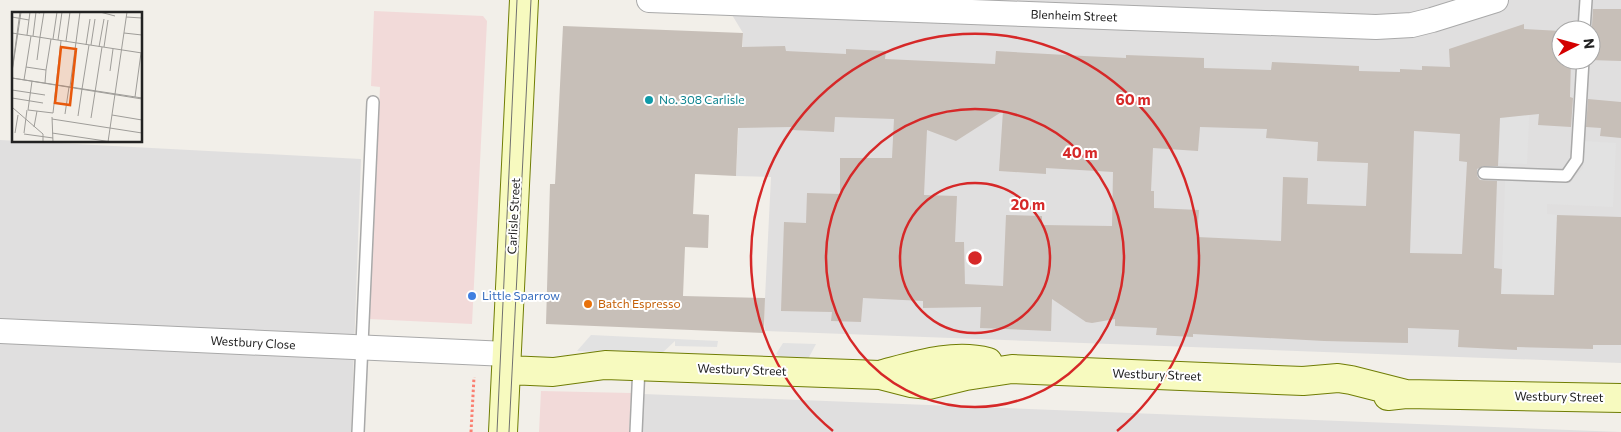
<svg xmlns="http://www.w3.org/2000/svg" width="1621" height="432" font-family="Commissioner,sans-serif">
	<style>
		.residential { fill: #e0dfdf; fill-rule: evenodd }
		.commercial { fill: #f2dad9 }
		.parking { fill: #e2e2e2 }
		.building { fill: #c7bfb8; fill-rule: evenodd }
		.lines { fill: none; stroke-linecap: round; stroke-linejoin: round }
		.lane-casing { stroke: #a9a9a9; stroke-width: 14 }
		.street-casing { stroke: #a9a9a9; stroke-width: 26 }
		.secondary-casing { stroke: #707d05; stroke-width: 30 }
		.path { stroke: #fa8072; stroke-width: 3; stroke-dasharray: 2.5 2.5; stroke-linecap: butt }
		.lane { stroke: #fff; stroke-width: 11 }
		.street { stroke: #fff; stroke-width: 24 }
		.secondary { stroke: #f7fabf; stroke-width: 28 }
		.tram { stroke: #707070; stroke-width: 1 }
		.ring { fill: none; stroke: #d62828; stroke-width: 2.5 }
		.culture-dot { fill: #0f9aa8; stroke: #fff; stroke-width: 2 }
		.shop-dot { fill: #3f7fe0; stroke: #fff; stroke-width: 2 }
		.food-dot { fill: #e8710a; stroke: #fff; stroke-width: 2 }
		.labels { text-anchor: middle; stroke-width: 4; stroke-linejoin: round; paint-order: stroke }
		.street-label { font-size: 12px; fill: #222; stroke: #fff }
		.culture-label { font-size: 12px; fill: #0d838f; stroke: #fff; text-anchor: start }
		.shop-label { font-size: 12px; fill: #366cbe; stroke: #fff; text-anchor: start }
		.food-label { font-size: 12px; fill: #c56008; stroke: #fff; text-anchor: start }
		.inset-road { fill: none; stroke: #9f9d99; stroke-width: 1 }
		.view { fill: #e8590c; fill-opacity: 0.15; stroke: #e8590c; stroke-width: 2.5 }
		.inset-edge { fill: none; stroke: #222; stroke-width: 2.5 }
		.centre { fill: #d62828; stroke: #fff; stroke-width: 2.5 }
		.ring-label { font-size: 15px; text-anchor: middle; font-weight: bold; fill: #d62828; stroke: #fff; stroke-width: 4; stroke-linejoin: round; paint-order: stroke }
	</style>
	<rect width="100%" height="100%" fill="#f2efe9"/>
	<path class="residential" d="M723,0h898v363l-856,-32v-33l6,-121 -35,-1 7,-143zM1561,30h30v30h-30z
		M0,140l361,19 -10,273h-351z
		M643,394l978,38h-980z"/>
	<path class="commercial" d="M374,11l109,5 4,5 -15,303 -103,-5 11,-232 -9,-1z
		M541,391l90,2 -2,39h-90z"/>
	<path class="parking" d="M1531,76l-4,88 -29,-1 3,-80z
		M1584,141l32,2 -3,64 -66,-3v10l10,1 -3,80 -53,8 4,-123 65,3 13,-15z
		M591,335l127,6 -1,6 -42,-1v-5l-15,14 -83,-4z
		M783,343l33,1 -9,17 -22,-1 -9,-6z"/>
	<path class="building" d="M1593,9h28v52l-31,-1z
		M1524,24v5l37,2v29h10l-1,37 3,1 -2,29 -33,-2 1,-11 -39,4 -2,48h-14l-7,3v7l3,4 17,1 -3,87 8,1 -1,25 53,1 3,-80 64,2v128h-28v4l-76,-2v3l-59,-3 1,-17 -51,-2v15l-84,-2 -131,-7v3l-37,-2 1,-7 -42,-2v-7l-23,4 -6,-1 -34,-23 -1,32 -71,-3 1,-21 -58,1v-7l-60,-3 -2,24 -30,-1 1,-9 -51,-1 3,-89 22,1 1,-30 33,1v-36h52l2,-39 -59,-2 -1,15 -42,-2v-3l-54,1 -2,48 -41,-2 -2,40 16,1 -1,33 -23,-1 -2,49 82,2 -1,35 -218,-9 4,-140h5l8,-158 180,7 -1,14 43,-1 1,5 60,3v-5l40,2 -1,8 110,5 1,-13 88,5 42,2v-3l78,3v10l67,2 1,-8 87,4v5l41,1v-3l22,1v-4l28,1 -1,-18zM1003,111l-4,60 47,3v-6l67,4 -1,54 -70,-1v-9l-36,-1 -3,71 -38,-2 -1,-42h-9l2,-46 -33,-1 3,-65 29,11zM1200,127l67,2 -1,9 52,4 -1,19 51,2 -2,43 -59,-2 1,-26 -25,-1 -2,64 -84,-4 2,-27 -45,-2v-17h-3l2,-43 45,3zM1414,131l46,3 -1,27 8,1 -5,92 -52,-1z
		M1588,99l33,3v36l-21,-2 1,-8 -15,-1z"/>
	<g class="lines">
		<g class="lane-casing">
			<path id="lane" d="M1584,30l2,-30
				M1484,173l82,3 11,-16 6,-100
				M358,432l15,-330
				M636,432l3,-66"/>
		</g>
		<g class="street-casing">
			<path id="street" d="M649,0l727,27 36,-2 20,-5 64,-20
				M0,331l507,23"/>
		</g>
		<g class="secondary-casing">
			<path id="secondary" d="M506,370l47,2 52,-7 275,10 31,8 18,2 37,-9 46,-7 291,12 35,-3 13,2 55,14
				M883,374c34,-9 71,-21 105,-12
				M1388,396l18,-2 215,4
				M503,432l21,-432"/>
		</g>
		<path class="path" d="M471,432l3,-55"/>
		<use href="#lane" class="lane"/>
		<use href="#street" class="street"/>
		<use href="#secondary" class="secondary"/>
		<path class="tram" d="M497,432l20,-432
			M509,432l22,-432"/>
	</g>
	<g class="ring">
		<circle cx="975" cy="258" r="75"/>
		<circle cx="975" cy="258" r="149"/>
		<path d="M833 431A224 224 0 1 1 1117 431"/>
	</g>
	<circle class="culture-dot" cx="649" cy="100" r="5"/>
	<circle class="shop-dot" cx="472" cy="296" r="5"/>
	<circle class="food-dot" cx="588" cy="304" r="5"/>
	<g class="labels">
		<g class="street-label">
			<text transform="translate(1074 16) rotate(2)" y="4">Blenheim Street</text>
			<text transform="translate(514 216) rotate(-87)" y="4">Carlisle Street</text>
			<text transform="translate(253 343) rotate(3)" y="4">Westbury Close</text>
			<text transform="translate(742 370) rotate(2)" y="4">Westbury Street</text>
			<text transform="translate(1157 375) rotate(2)" y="4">Westbury Street</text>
			<text transform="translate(1559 397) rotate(1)" y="4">Westbury Street</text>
		</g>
		<g class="culture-label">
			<text x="659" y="104">No. 308 Carlisle</text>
		</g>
		<g class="shop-label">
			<text x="482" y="300">Little Sparrow</text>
		</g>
		<g class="food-label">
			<text x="598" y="308">Batch Espresso</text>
		</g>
	</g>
	<g transform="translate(12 12)">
		<rect width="130" height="130" fill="#f2efe9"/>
		<path class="inset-road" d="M88,0l15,4M0,5l17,3M114,5l16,1M0,21l130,20M112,21l18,2M15,23l3,-23M21,24l3,-24 4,1M28,25l4,-25M41,27l4,-27M46,28l4,-28M54,29l4,-29M74,33l4,-26M79,33l4,-26M87,35l5,-28M92,35l4,-27M25,48l3,-23M14,55l20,3 -1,13M34,58l5,-31M0,59l8,-59M98,59l3,-22M0,60l9,-60M0,66l130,21M0,66l130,20M12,68l7,-44M58,75l10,-75M70,77l7,-44M0,78l33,5M123,85l6,-44M0,86l31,5M1,96l30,26v8M16,98l25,3 8,-72M16,98l4,-29M53,102l4,-27M100,103l30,5M66,104l4,-27M40,105l1,25M79,106l11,-71M40,107l90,14M22,115l3,-16M3,121l3,-18M12,121l3,-23M40,121l60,9M12,122l29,4M96,130l19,-130"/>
		<path class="view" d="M49,35l15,2 -6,56 -15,-2z"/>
		<rect width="130" height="130" class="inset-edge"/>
	</g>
	<circle cx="975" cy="258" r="8" class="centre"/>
	<g class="ring-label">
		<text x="1133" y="105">60 m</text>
		<text x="1080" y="158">40 m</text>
		<text x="1028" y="210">20 m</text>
	</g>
	<g transform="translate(1576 45) rotate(84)"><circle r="24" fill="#ffffff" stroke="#a7a7a7"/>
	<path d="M0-4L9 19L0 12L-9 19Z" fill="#d40000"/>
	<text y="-8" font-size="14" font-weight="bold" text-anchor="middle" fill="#222222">N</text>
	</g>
</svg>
